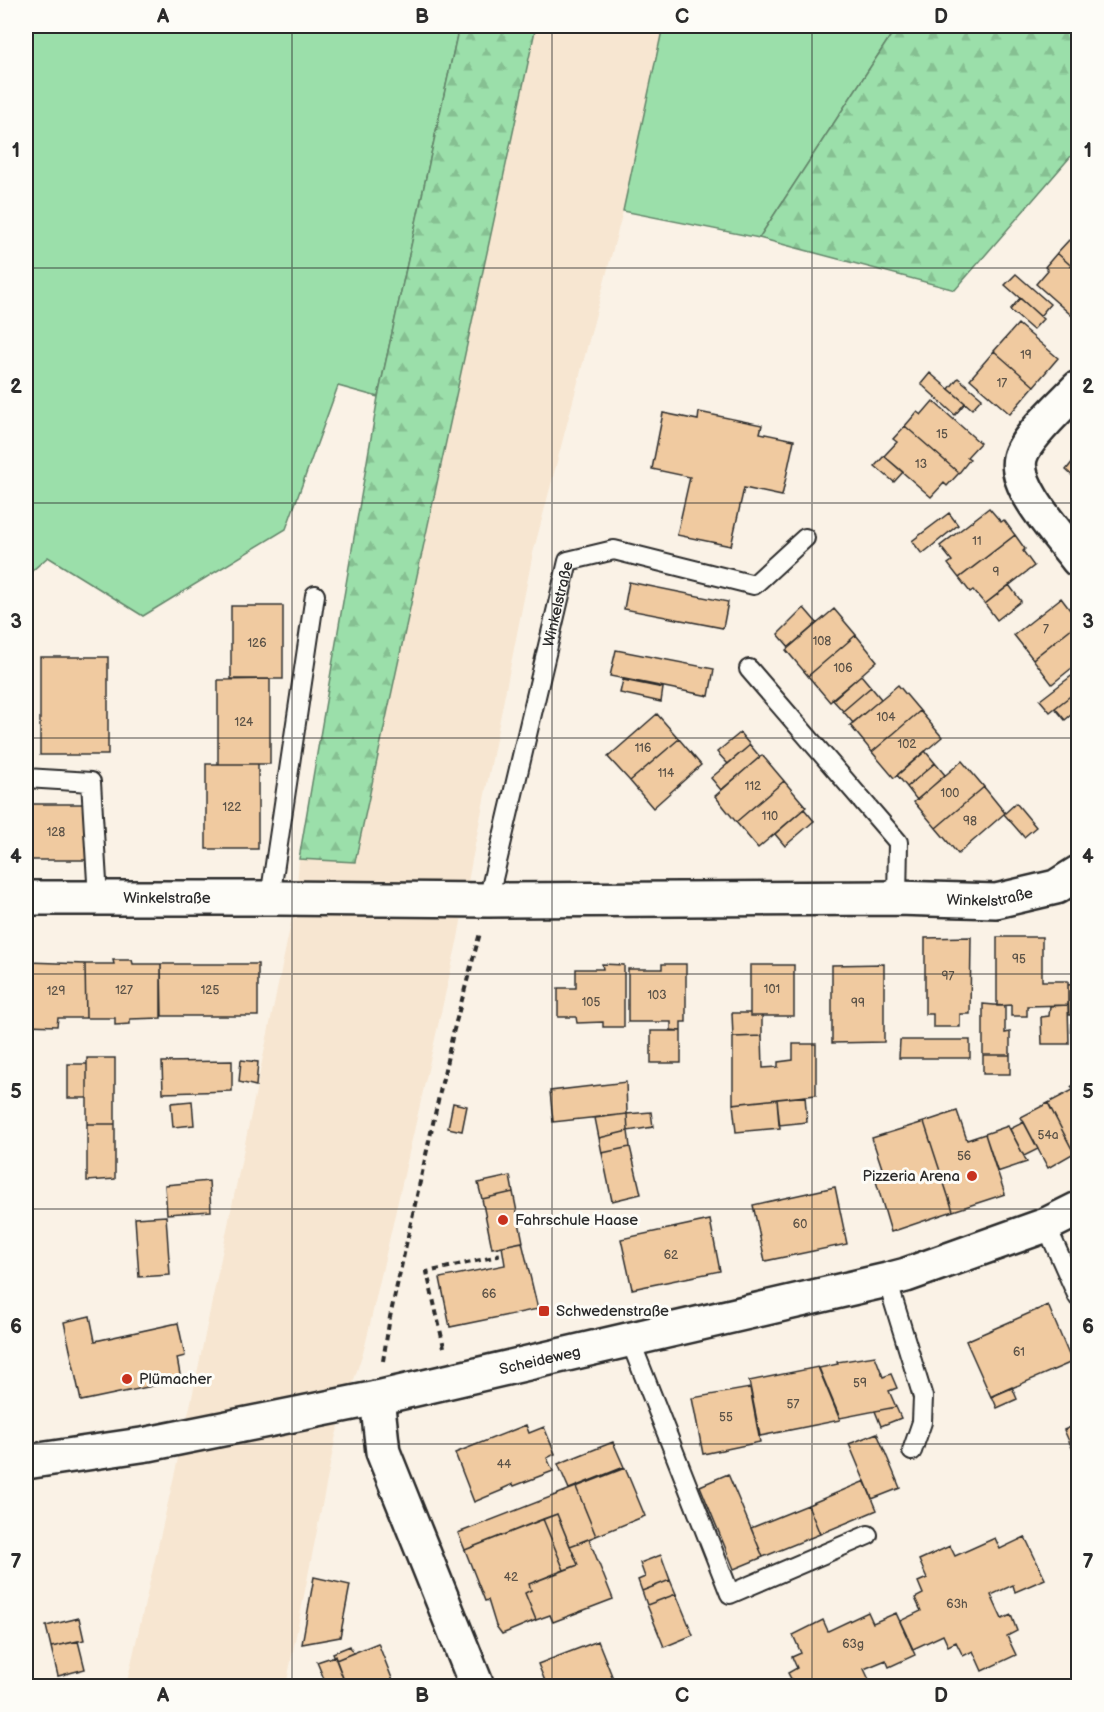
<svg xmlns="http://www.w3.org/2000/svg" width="1104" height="1712" font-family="'Balsamiq Sans',sans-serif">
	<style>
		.built { fill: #f7e6d1 }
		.green { fill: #9bdfaa; stroke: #63856a; stroke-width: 1.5 }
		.forest { fill: url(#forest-firs); stroke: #63856a; stroke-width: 1.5 }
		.building { fill: #f0caa0; stroke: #2b2b2b; stroke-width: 1.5 }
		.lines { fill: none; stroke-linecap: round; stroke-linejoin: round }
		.service-casing { stroke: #2b2b2b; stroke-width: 22 }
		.minor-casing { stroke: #2b2b2b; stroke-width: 38 }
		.tertiary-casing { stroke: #2b2b2b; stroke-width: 38 }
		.path { stroke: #2b2b2b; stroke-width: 4; stroke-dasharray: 6 4.5; stroke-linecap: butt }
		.service { stroke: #fdfcf7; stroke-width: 18 }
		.minor { stroke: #fdfcf7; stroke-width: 33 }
		.tertiary { stroke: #fdfcf7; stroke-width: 33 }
		.grid { fill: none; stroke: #2b2b2b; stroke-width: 1.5; stroke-opacity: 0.55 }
		.poi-dot { fill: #c8321e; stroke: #fdfcf7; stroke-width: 2 }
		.labels { text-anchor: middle; stroke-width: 6; stroke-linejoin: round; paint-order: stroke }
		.number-label { font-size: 12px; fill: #5c5348 }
		.street-label { font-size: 15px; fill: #2b2b2b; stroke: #fdfcf7 }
		.poi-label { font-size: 15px; fill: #2b2b2b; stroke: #fdfcf7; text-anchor: start }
		.neatline { fill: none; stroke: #2b2b2b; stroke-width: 2 }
		.grid-label { font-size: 20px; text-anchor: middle; font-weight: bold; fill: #2b2b2b }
	</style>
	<defs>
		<pattern id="forest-firs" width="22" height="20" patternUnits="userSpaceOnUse" patternTransform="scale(1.5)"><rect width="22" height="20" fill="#9bdfaa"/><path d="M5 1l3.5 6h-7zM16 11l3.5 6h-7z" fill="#86c092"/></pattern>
	</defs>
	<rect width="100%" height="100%" fill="#faf2e6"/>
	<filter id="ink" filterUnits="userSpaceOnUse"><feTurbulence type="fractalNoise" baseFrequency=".0167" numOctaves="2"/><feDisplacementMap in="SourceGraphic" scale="12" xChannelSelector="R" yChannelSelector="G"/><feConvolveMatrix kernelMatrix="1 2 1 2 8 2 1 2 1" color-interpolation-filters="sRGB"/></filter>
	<g filter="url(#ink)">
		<path class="built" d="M536,26h127l-40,185 -90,342 -61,307 -14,78 -93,408 -29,89 -50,251h-160l65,-284 105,-503 3,-40 56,3z"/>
		<path class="green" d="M26,26h433l-81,371 -40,-11 -52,143 -143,87 -95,-59 -22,19z
			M663,26h234l-138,212 -136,-27z"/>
		<path class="forest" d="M459,26h77l-181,836 -56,-3 79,-462z
			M897,26h181v122l-123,142 -196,-52z"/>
		<path class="building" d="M1078,207v17l-8,-7z
			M1078,235v37l-21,-19 12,-13 3,2z
			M1057,253l21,19v49l-42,-37 12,-14 -3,-3z
			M1016,274l34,30 -10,12 -35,-31z
			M1020,298l23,21 -10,11 -23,-20z
			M1018,324l40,34 -24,28 -40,-35z
			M994,351l40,35 -24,28 -40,-35z
			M930,373l35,30 -10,12 -34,-31z
			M958,378l24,20 -10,11 -23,-20z
			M933,401l47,42 -13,14 3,2 -11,14 -54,-47 12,-14 4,3z
			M699,412l63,13 -2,8 34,7 -12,56 -38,-8 -13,58 -54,-11 13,-58 -38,-8 11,-56 35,7z
			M905,426l54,47 -12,13 -3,-3 -13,14 -47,-41 13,-14 -4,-3z
			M1078,455v26l-12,-11z
			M884,456l19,16 -9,10 -19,-16z
			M989,508l12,14 3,-2 11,15 -56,43 -11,-14 4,-3 -12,-15z
			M949,513l9,12 -36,29 -10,-13z
			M1015,535l10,14 -2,2 11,15 -49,38 -12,-14 -3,2 -11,-14z
			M629,582l99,20 -5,26 -99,-19z
			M1009,585l12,16 -24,19 -12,-16z
			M1061,598l9,12 2,-1 6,8v6l-45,36 -19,-24z
			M231,606h52v73h-52z
			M804,608l13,15 -28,24 -11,-13z
			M834,609l22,26 -48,41 -22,-26z
			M1078,623v40l-26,21 -19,-25z
			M856,635l21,26 -47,41 -22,-26z
			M616,650l98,19 -5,27 -99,-20z
			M40,657h68v98h-68z
			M1078,671v19l-28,22 -10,-12z
			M861,675l10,12 -28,24 -11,-12z
			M270,679v85h-52v-84z
			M623,680l40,8 -2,14 -41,-9z
			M898,685l22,26 -48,41 -22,-27z
			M871,687l10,12 -28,24 -10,-12z
			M1078,690v19l-13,11 -10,-12z
			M1078,709v17l-7,-11z
			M920,711l22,26 -48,41 -22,-26z
			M657,714l22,25 -49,42 -22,-24z
			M740,733l10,12 -22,19 -11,-12z
			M679,739l22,26 -48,43 -23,-27z
			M750,745l10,12 -39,33 -10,-12z
			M925,751l10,12 -28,24 -10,-12z
			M762,755l22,26 -48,41 -21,-26z
			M962,761l22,26 -48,41 -22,-26z
			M935,763l10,12 -28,25 -10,-13z
			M206,764h52v85h-52z
			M784,781l22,26 -48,41 -22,-26z
			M984,787l21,26 -47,41 -22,-26z
			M1016,803l20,24 -12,10 -20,-23z
			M26,804h60v56h-60z
			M804,809l10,12 -29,25 -10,-12z
			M971,937l-1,77h-10v13h-27v-13h-8v-76z
			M997,937h45v44h26v24l-41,1v10h-16v-11l-14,1z
			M113,960h19l1,4h28v54l-31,1v5l-15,1v-7h-29l-1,-54h29z
			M27,962l58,2 1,54h-28l-1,8 -31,-1v-62z
			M161,964h97v52h-96z
			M602,964l22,1v62h-21v-5l-26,1 -1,-6h-18v-29h18v-19h27z
			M662,964h24v58h-5v9l-10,-1v-8h-43v-53h34z
			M884,964v78l-52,1v-78z
			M750,965h44v51h-44z
			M1078,984v31h-9l-1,-30z
			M983,1004l22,2v27l5,-1v23h-27z
			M1068,1005l1,39h-27l-1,-27 8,-1 1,-10z
			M732,1013h18v3h12v20l-29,1z
			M651,1031h30v32h-30z
			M762,1036l1,32 15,-1v-5l15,-2v-16h23v51l-83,9v-67z
			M900,1040h70v18h-71z
			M983,1055h27v19h-27z
			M87,1058h28v66h-28z
			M241,1060l17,2 -2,24 -17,-4z
			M232,1061v30l-69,2 -1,-31z
			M68,1064h19v34h-19z
			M626,1082l1,32 -74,8 -3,-31z
			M1078,1082v16l-6,-12z
			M1071,1086l7,12v53l-4,2 -26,-50 25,-13z
			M805,1096l2,26 -28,3 -2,-26z
			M777,1099l3,29 -44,4 -3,-28z
			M192,1101l2,24 -21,2 -2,-24z
			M453,1103l14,3 -5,25 -14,-3z
			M1048,1103l26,50 -26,15 -27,-51z
			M957,1111l10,29 18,-6 20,60 -52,17 -29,-89z
			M651,1112l2,15 -25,4 -1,-17z
			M627,1114l1,17 -29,7 -4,-20z
			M924,1122l29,89 -62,21 -18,-61 9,-3 -10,-30z
			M1024,1122l14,27 -14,7 -14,-27z
			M87,1124h28v55l-28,2z
			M1008,1126l19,36 -30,10 -12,-38z
			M628,1131l2,16 -28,6 -3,-15z
			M630,1147l11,47 -29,7 -10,-48z
			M510,1176l3,16 -31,7 -4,-16z
			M209,1181l2,30 -44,3 -2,-29z
			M835,1187l12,57 -82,17 -12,-56z
			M513,1192l10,50 -31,6 -10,-49z
			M166,1216l4,59 -31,2 -4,-59z
			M710,1220l10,51 -88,18 -11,-50z
			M522,1242l16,67 -88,18 -10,-49 65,-13 -3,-19z
			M1048,1305l24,57 -81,35 -25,-56z
			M90,1316l5,25 83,-18 7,33 -8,2 4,22 -100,21 -17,-79z
			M875,1356l8,21 8,-3 6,14 -8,3 7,16 -56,11 -21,-50 19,-4 -1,-2z
			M818,1367l22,53 -80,16 -11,-55z
			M28,1375l3,12 -5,2v-13z
			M1012,1387l5,12 -20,9 -5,-12z
			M750,1388l10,54 -57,12 -11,-56z
			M896,1407l5,11 -20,8 -6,-15z
			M1078,1424v34l-1,1 -13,-29z
			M526,1425l3,8 15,-6 11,27 -8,4 6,13 -39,15 -1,-2 -11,5 1,1 -29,12 -19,-49z
			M877,1433l23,55 -28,11 -23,-55z
			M613,1442l11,25 -55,22 -11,-25z
			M625,1468l20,48 -49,20 -20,-49z
			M728,1474l35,83 -29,12 -34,-83z
			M865,1481l12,29 -57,24 -12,-29z
			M576,1487l20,49 -26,10 -13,-32 -92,36 -7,-17z
			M808,1505l12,29 -57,23 -12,-29z
			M557,1514l21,51 -14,5 -21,-51z
			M543,1519l21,51 -35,14 2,6 -6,3 11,27 -34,14 -6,-8 -8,-26 -3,1 -20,-51z
			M1025,1537l20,42 -30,13 -2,-7 -22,10 11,24 9,-4 6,16 -10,5 9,19 -34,16 -9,-20 -10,5 -7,-14 -8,4 -5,-11 -30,14 -13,-28 21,-10 -6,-13 8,-4 -5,-12 9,-4 -8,-18 31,-14 5,10 40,-18 5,11z
			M589,1539l24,60 -60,23 -3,-7 -14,5 -11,-27 6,-3 -2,-6 49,-19 -8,-19z
			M661,1555l9,25 -28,11 -4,-11 7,-3 -5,-14z
			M26,1558l7,36 -7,2z
			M314,1577l36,8 -10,52 -38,7z
			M670,1580l6,14 -29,11 -5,-14z
			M676,1594l17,41 -29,12 -17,-42z
			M868,1612l5,11 23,-10 19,42 -26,12 -3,-7 -22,9 8,17h-77l-7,-13 9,-5 -5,-11 9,-4 -8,-18 30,-15 5,11z
			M79,1618l5,22 -33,7 -5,-21z
			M78,1641l7,28 -27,7 -7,-29z
			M598,1641l18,45h-69l-9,-22z
			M378,1643l17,43h-49l-10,-26z
			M350,1646l3,7 -17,7 -3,-7z
			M335,1656l11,30h-23l1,-7 -7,-17z"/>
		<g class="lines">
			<g class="service-casing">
				<g id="service">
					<path d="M749,669l149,173 -1,56"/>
					<path d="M26,778l65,4 7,116"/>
					<path d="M270,898l45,-303"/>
					<path id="s1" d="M488,900l80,-339 46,-11 140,35 51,-47"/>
					<path d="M1046,1225l32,72"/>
					<path d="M887,1280l36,117 -1,25 -10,29"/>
					<path d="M630,1340l100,254 138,-59"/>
				</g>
			</g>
			<g class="minor-casing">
				<g id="minor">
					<path d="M1078,388c-14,15 -54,51 -58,70 -7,30 41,79 58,102"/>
					<path id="s2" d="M26,898h250l212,2 409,-2 99,3 60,-14 22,-14"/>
					<path d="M377,1398l6,54 94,234"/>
				</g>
			</g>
			<g class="tertiary-casing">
				<g id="tertiary">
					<path id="s3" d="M26,1462l122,-18 229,-46 510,-118 19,-5 140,-50 32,-16"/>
				</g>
			</g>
			<path class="path" d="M444,1347l-17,-75 71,-16 -1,-9
				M383,1361l7,-44 63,-284 27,-100"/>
			<use href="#service" class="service"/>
			<use href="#minor" class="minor"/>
			<use href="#tertiary" class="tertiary"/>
		</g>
	</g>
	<path class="grid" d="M292,26v1660M552,26v1660M812,26v1660M26,268h1052M26,503h1052M26,738h1052M26,974h1052M26,1209h1052M26,1444h1052"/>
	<g class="poi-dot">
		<circle cx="972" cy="1176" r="6"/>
		<circle cx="503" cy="1220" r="6"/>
		<rect x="538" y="1305" width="12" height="12" rx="3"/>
		<circle cx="127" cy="1379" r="6"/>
	</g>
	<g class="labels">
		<g class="number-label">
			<text x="1026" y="359">19</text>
			<text x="1002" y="387">17</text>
			<text x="942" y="438">15</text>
			<text x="921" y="468">13</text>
			<text x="977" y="545">11</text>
			<text x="996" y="576">9</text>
			<text x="1046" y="633">7</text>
			<text x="822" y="645">108</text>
			<text x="257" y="647">126</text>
			<text x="843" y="672">106</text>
			<text x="886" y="721">104</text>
			<text x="244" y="726">124</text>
			<text x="907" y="748">102</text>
			<text x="643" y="752">116</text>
			<text x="666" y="777">114</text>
			<text x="753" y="790">112</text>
			<text x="950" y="797">100</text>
			<text x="232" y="811">122</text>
			<text x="770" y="820">110</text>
			<text x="970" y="825">98</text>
			<text x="56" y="836">128</text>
			<text x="1019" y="963">95</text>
			<text x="948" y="980">97</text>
			<text x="772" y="993">101</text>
			<text x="124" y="994">127</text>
			<text x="210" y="994">125</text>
			<text x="56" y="995">129</text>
			<text x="657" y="999">103</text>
			<text x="591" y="1006">105</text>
			<text x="858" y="1007">99</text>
			<text x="1048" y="1139">54a</text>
			<text x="964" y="1160">56</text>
			<text x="800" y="1228">60</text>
			<text x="671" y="1259">62</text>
			<text x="489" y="1298">66</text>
			<text x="1019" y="1356">61</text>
			<text x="860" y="1387">59</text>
			<text x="793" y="1408">57</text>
			<text x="726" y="1421">55</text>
			<text x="504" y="1468">44</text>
			<text x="511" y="1581">42</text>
			<text x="957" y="1608">63h</text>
			<text x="853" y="1648">63g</text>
		</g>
		<g class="street-label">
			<text dy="5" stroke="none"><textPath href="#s1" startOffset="304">Winkelstraße</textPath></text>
			<text dy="5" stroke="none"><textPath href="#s2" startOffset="964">Winkelstraße</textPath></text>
			<text dy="5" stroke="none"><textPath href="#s2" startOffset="141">Winkelstraße</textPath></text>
			<text dy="5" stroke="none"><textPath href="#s3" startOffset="524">Scheideweg</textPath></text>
		</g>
		<g class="poi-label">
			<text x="960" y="1181" text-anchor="end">Pizzeria Arena</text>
			<text x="515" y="1225">Fahrschule Haase</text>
			<text x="556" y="1316">Schwedenstraße</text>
			<text x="139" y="1384">Plümacher</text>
		</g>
	</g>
	<rect width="1104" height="1712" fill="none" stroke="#fdfcf7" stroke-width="66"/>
	<rect x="33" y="33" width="1038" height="1646" class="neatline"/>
	<g class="grid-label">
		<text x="163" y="23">A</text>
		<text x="422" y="23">B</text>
		<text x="682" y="23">C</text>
		<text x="941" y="23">D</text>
		<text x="16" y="157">1</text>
		<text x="1088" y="157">1</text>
		<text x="16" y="393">2</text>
		<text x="1088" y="393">2</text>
		<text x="16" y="628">3</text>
		<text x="1088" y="628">3</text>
		<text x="16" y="863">4</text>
		<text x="1088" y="863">4</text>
		<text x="16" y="1098">5</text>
		<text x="1088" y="1098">5</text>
		<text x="16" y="1333">6</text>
		<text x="1088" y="1333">6</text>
		<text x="16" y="1568">7</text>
		<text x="1088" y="1568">7</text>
		<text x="163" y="1702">A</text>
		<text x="422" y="1702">B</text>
		<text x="682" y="1702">C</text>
		<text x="941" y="1702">D</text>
	</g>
</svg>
